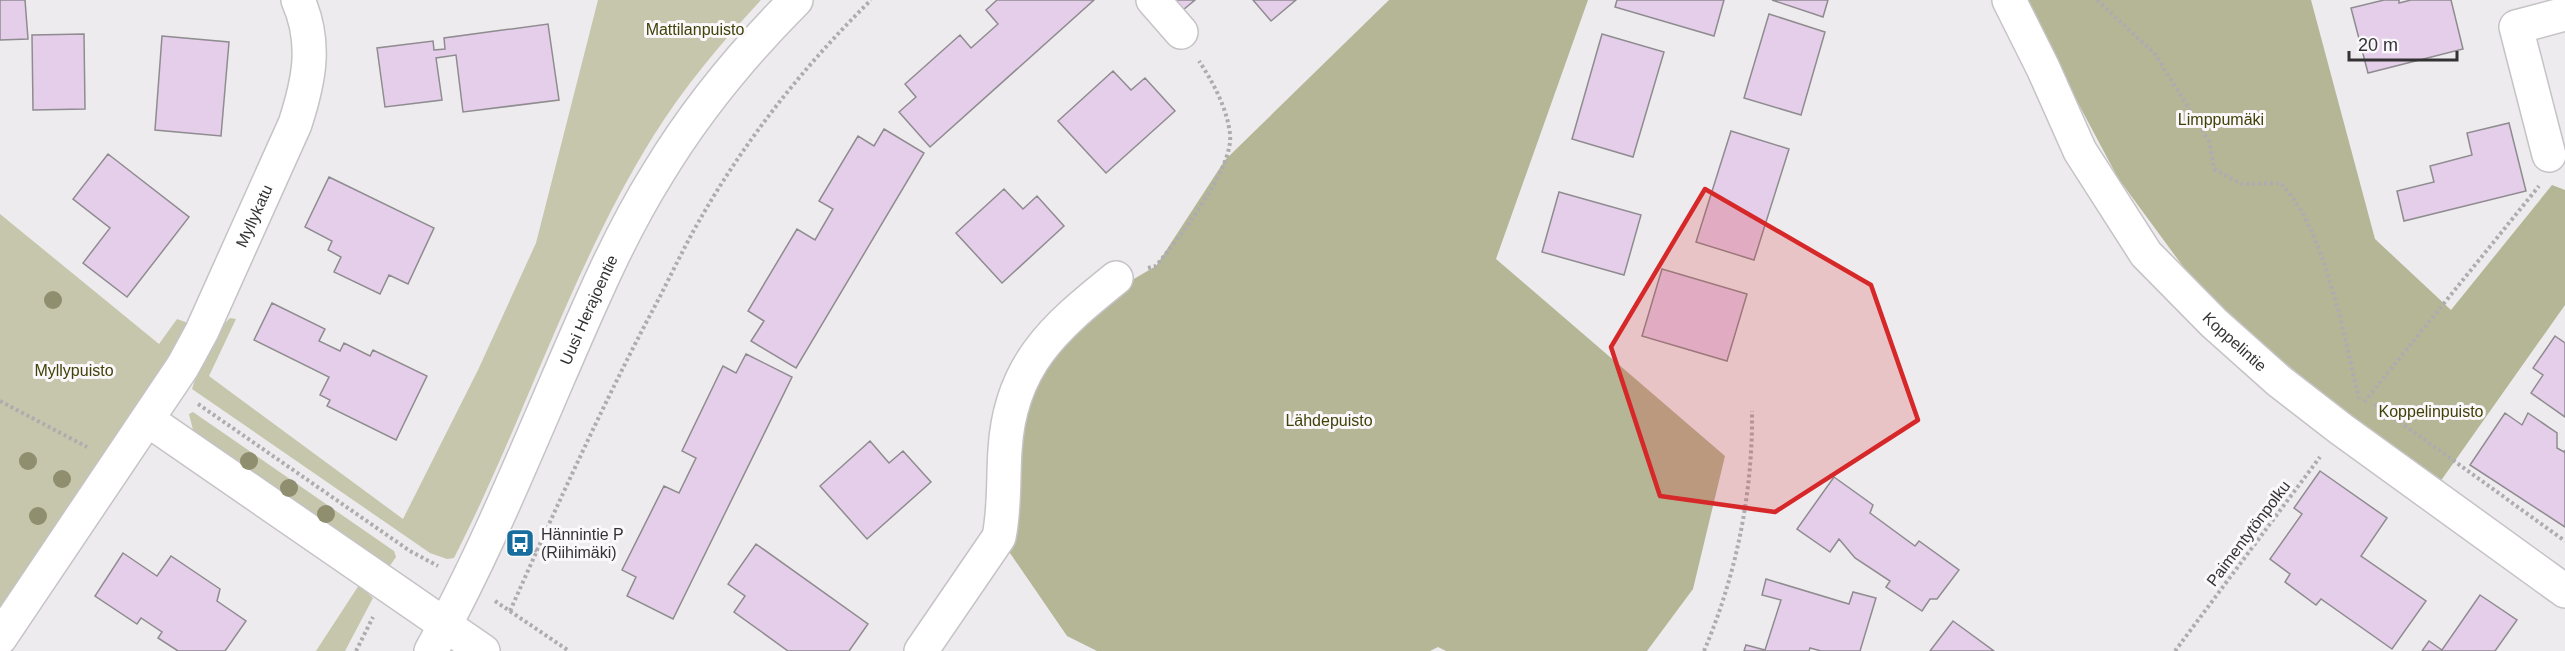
<svg xmlns="http://www.w3.org/2000/svg" width="2565" height="651" font-family="Helvetica,sans-serif">
	<style>
		.green { fill: #c5c6ab }
		.forest { fill: #b4b695 }
		.building { fill: #e4cee9; stroke: #8f8c90; stroke-width: 1.5 }
		.lines { fill: none; stroke-linecap: round; stroke-linejoin: round }
		.minor-casing { stroke: #c6c3c7; stroke-width: 36 }
		.path { stroke: #afacaf; stroke-width: 4; stroke-dasharray: 3 3; stroke-linecap: butt }
		.minor { stroke: #fff; stroke-width: 33 }
		.tree { fill: #8f8e6f }
		.marked { fill: #d62828; fill-opacity: 0.2; stroke: #d62828; stroke-width: 4.5; stroke-linejoin: round }
		.labels { text-anchor: middle; stroke-width: 6; stroke-linejoin: round; paint-order: stroke }
		.park-label { font-size: 16px; fill: #414207; stroke: #fbf8fc }
		.street-label { font-size: 16px; fill: #343334; stroke: #fbf8fc }
		.poi-label { font-size: 16px; fill: #343334; stroke: #fbf8fc; text-anchor: start }
	</style>
	<rect width="100%" height="100%" fill="#eeebef"/>
	<path class="green" d="M598,0h163c-39,42 -77,87 -107,135 -83,133 -129,284 -200,423l-7,1 -17,-6 -238,-164c8,-24 20,-54 38,-71l6,1 -27,57 194,143 75,-149 58,-127z
		M0,214l159,130 18,-25 11,4 -14,28 -174,261z
		M193,412l201,139 2,6 -7,10 -172,-117 -24,-20 -4,-16z
		M359,585l14,13 -28,53h-29z"/>
	<path class="forest" d="M1389,0h199l-92,259 229,197 -32,133 -46,62h-201l-8,-4 -8,4h-333l-30,-15 -68,-99 6,-90 57,-126 94,-55 69,-106z
		M2023,0h288l64,239 76,71 101,-125 13,5v115l-125,177 -26,-15 -86,-69 -78,-64 -57,-54 -75,-102z"/>
	<path class="building" d="M0,0h25l3,39 -28,1z
		M997,0h97l-164,147 -31,-35 17,-15 -11,-13 55,-49 11,13 27,-24 -12,-14z
		M1175,0h20l-12,10z
		M1253,0h43l-25,21z
		M1617,0h107l-10,36 -99,-29z
		M1772,0h56l-5,17z
		M2384,0h15v3l12,-3h40l12,49 -95,24 -17,-65z
		M1769,14l56,18 -24,83 -57,-17z
		M548,24l11,76 -96,12 -7,-57 -20,3 6,42 -57,7 -8,-59 56,-7 1,9 11,-1 -1,-11z
		M84,34l1,75 -52,1 -1,-75z
		M1602,34l62,18 -31,105 -61,-18z
		M162,36l67,6 -8,94 -66,-6z
		M1113,71l18,19 14,-12 30,33 -69,62 -48,-52z
		M2509,123l17,68 -122,30 -7,-30 37,-9 -4,-16 42,-11 -5,-22z
		M884,129l40,24 -128,215 -45,-27 13,-20 -16,-10 49,-82 18,11 18,-31 -14,-8 39,-65 16,10z
		M1731,131l58,18 -35,111 -58,-18z
		M108,154l81,63 -62,80 -44,-34 27,-35 -37,-29z
		M329,177l105,51 -26,56 -19,-9 -9,19 -46,-22 7,-15 -13,-7 4,-9 -27,-14z
		M1004,189l19,20 14,-13 27,30 -62,57 -46,-50z
		M1559,192l82,23 -17,60 -82,-23z
		M1662,269l85,25 -20,67 -85,-25z
		M272,303l53,26 -6,12 21,10 4,-8 26,13 3,-6 54,26 -31,64 -69,-34 3,-6 -10,-5 9,-18 -75,-37z
		M2555,336l10,7v74l-34,-24 12,-18 -10,-7z
		M746,354l46,23 -119,242 -46,-23 9,-19 -14,-7 42,-84 15,7 17,-35 -14,-7 41,-85 13,7z
		M2505,413l17,12 6,-12 29,20v15l7,4 1,-2v77l-95,-62z
		M870,441l19,22 14,-12 28,31 -64,57 -47,-53z
		M2320,471l67,47 -26,38 65,45 -34,48 -71,-50 -5,6 -31,-23 5,-8 -20,-15 32,-45 -8,-6z
		M1834,477l39,28 -3,8 45,33 4,-5 40,29 -22,29h-7l-8,12 -36,-24 4,-6 -35,-23 -16,-19 -9,13 -33,-23z
		M756,544l112,80 -19,27h-61l-54,-39 11,-16 -17,-12z
		M123,553l34,23 14,-20 49,33 -3,12 29,20 -21,30h-47l-20,-13 4,-6 -21,-14 -4,6 -42,-28z
		M1766,579l83,25 4,-12 23,6 -16,53h-39l-11,-3 -1,3h-65l2,-6 19,5 16,-50 -19,-5z
		M2480,595l37,25 -22,31h-73l7,-10 13,9z
		M1953,621l41,30h-64z"/>
	<g class="lines">
		<g class="minor-casing">
			<g id="minor">
				<path d="M1153,0l28,32"/>
				<path id="s1" d="M2009,0l34,68 37,83 66,103 68,69 65,58 62,48 224,162"/>
				<path d="M2549,155l-33,-128 49,-13"/>
				<path d="M148,420l335,231"/>
				<path id="s2" d="M0,638l183,-272 19,-35 93,-207c14,-43 22,-81 3,-124"/>
				<path id="s3" d="M431,651c49,-88 88,-182 128,-275 30,-69 59,-139 99,-203 38,-63 86,-121 138,-173"/>
				<path d="M921,651l78,-114c6,-29 4,-58 6,-87 5,-85 49,-122 111,-172"/>
			</g>
		</g>
		<path class="path" d="M2097,0l58,54 54,87 5,28 27,15 39,-1c44,41 65,157 79,216
			M1148,268l8,-2c22,-27 78,-97 74,-132 -3,-26 -17,-52 -31,-73
			M0,401l87,46
			M2364,402l175,-216
			M198,404l212,147 28,15
			M2375,404l190,137
			M524,545l13,6
			M495,601l74,50
			M510,611c44,-99 88,-196 138,-292 16,-29 30,-60 46,-89 47,-85 108,-162 177,-230
			M356,651l17,-34
			M1704,651c32,-75 49,-158 48,-240
			M2175,651l145,-194"/>
		<use href="#minor" class="minor"/>
	</g>
	<g class="tree">
		<circle cx="53" cy="300" r="9"/>
		<circle cx="28" cy="461" r="9"/>
		<circle cx="249" cy="461" r="9"/>
		<circle cx="62" cy="479" r="9"/>
		<circle cx="289" cy="488" r="9"/>
		<circle cx="326" cy="514" r="9"/>
		<circle cx="38" cy="516" r="9"/>
	</g>
	<path class="marked" d="M1705,189l166,96 47,135 -143,92 -115,-16 -49,-149z"/>
	<defs>
		<g id="bus-square" transform="scale(1.5)"><rect x="-9" y="-9" width="18" height="18" rx="4" fill="#176d9d" stroke="#fbf8fc"/><path d="M-5-6H5V4H4V6H2V4H-2V6H-4V4H-5ZM-3.5-4V0h7V-4ZM-3.5 1.2v1.5H-2V1.2ZM2 1.2v1.5H3.5V1.2Z" fill="#fff"/></g>
	</defs>
	<g fill-rule="evenodd">
		<use href="#bus-square" x="520" y="543"/>
	</g>
	<g class="labels">
		<g class="park-label">
			<text x="695" y="35">Mattilanpuisto</text>
			<text x="2221" y="125">Limppumäki</text>
			<text x="74" y="376">Myllypuisto</text>
			<text x="2431" y="417">Koppelinpuisto</text>
			<text x="1329" y="426">Lähdepuisto</text>
		</g>
		<g class="street-label">
			<text dy="6" stroke="none"><textPath href="#s2" startOffset="494">Myllykatu</textPath></text>
			<text dy="6" stroke="none"><textPath href="#s3" startOffset="376">Uusi Herajoentie</textPath></text>
			<text dy="6" stroke="none"><textPath href="#s1" startOffset="414">Koppelintie</textPath></text>
			<text transform="translate(2248 533) rotate(-53)" y="6">Paimentytönpolku</text>
		</g>
		<g class="poi-label">
			<text x="541" y="540">Hännintie P<tspan x="541" dy="18">(Riihimäki)</tspan></text>
		</g>
	</g>
	<path d="M2349 51v9h108v-9" fill="none" stroke="#343334" stroke-width="3"/>
	<text x="2358" y="51" font-size="18" fill="#343334" stroke="#fbf8fc" stroke-width="4.5" paint-order="stroke">20 m</text>
</svg>
